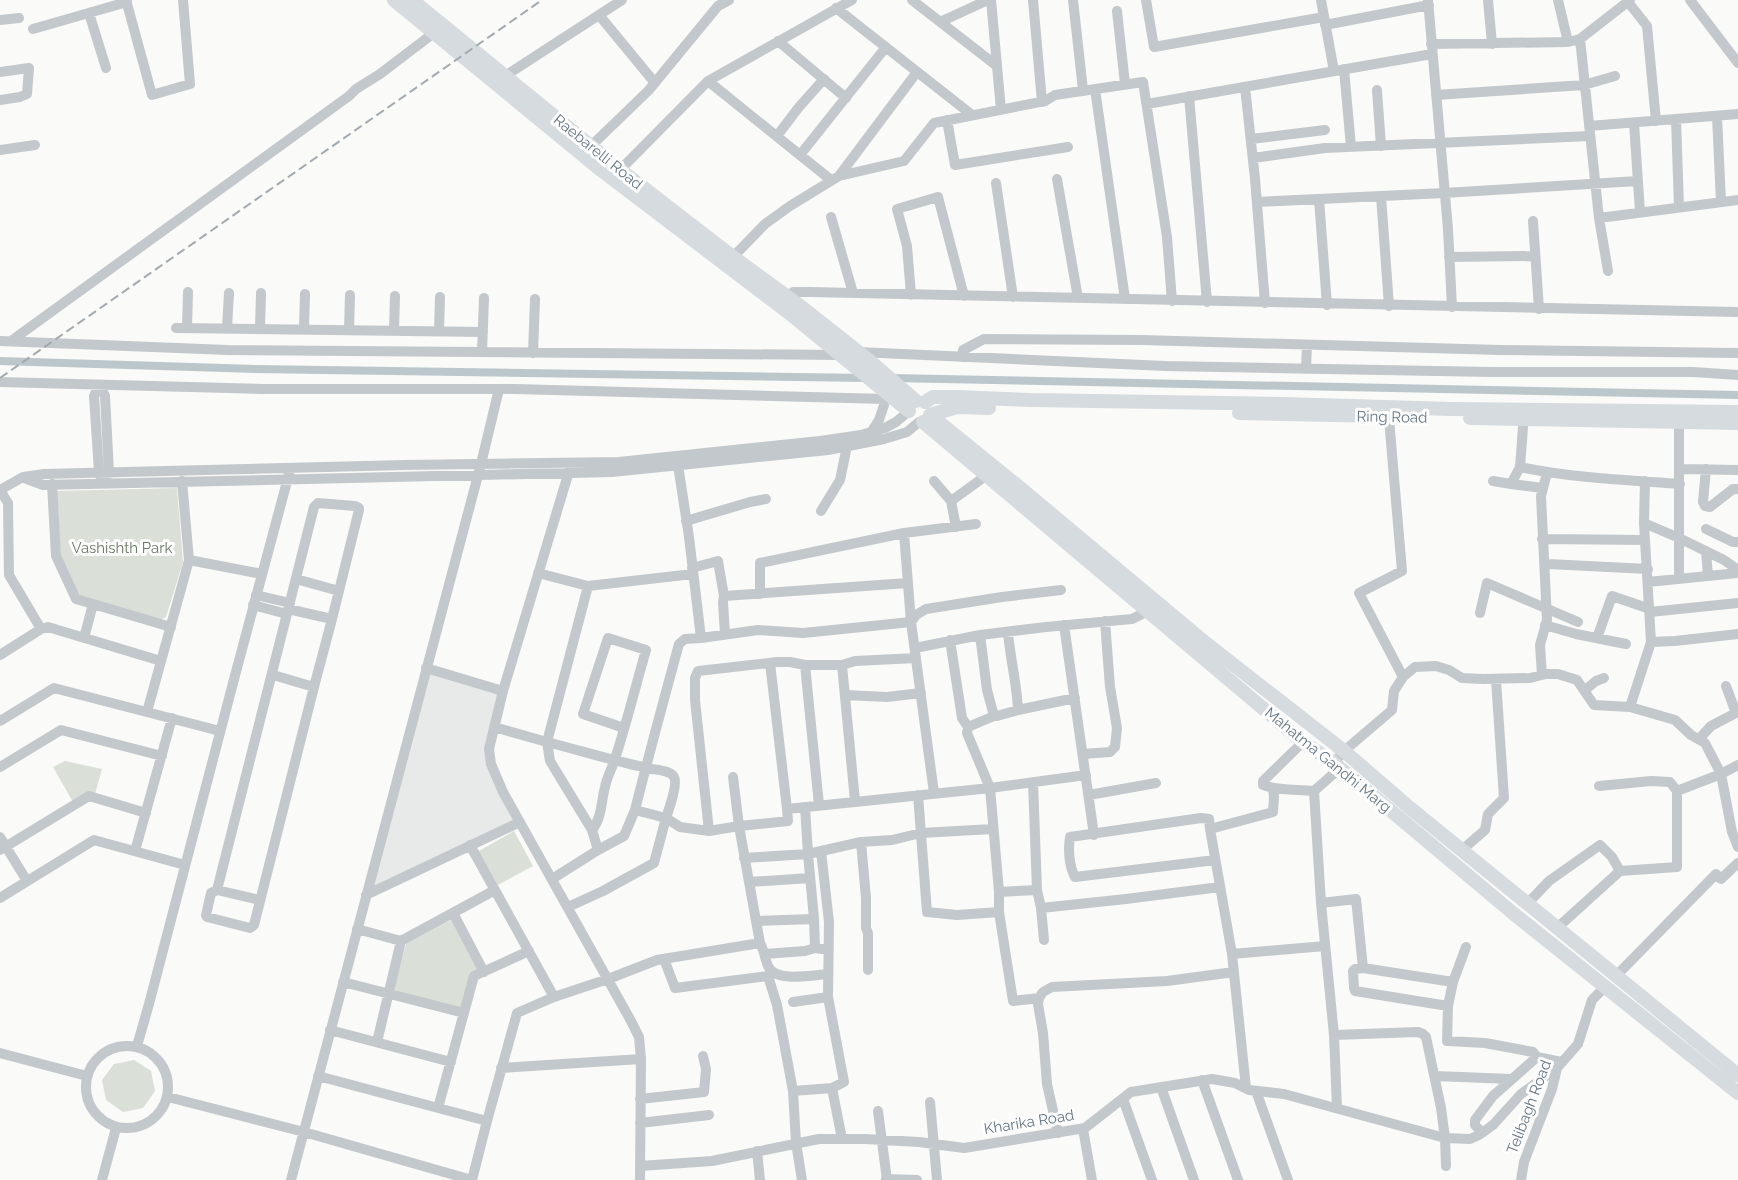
<svg xmlns="http://www.w3.org/2000/svg" width="1738" height="1180" font-family="Raleway,sans-serif">
	<style>
		.built { fill: #e8e9e9 }
		.green { fill: #dadfd7 }
		.lines { fill: none; stroke-linecap: round; stroke-linejoin: round }
		.canal { stroke: #bbc7cb; stroke-width: 8 }
		.minor { stroke: #c3c8cc; stroke-width: 10 }
		.major { stroke: #d6dbdf; stroke-width: 14 }
		.rail { stroke: #a2aab0; stroke-width: 2; stroke-dasharray: 9 4.5; stroke-linecap: butt }
		.labels { text-anchor: middle; stroke-width: 6; stroke-linejoin: round; paint-order: stroke }
		.street-label { font-size: 15px; fill: #657683; stroke: #fff }
		.park-label { font-size: 15px; fill: #687a64; stroke: #fff }
	</style>
	<rect width="100%" height="100%" fill="#fafaf8"/>
	<path class="built" d="M427,670l75,21 -13,58 31,73 -154,73z"/>
	<path class="green" d="M177,488l6,74 -17,55 -8,4 -77,-24 -20,-35 -4,-71z
		M65,761l37,8 -7,25 -22,8 -20,-35z
		M514,831l19,35 -35,19 -19,-34z
		M453,919l27,51 -19,39 -68,-18 13,-47z
		M134,1060l17,11 4,20 -12,17 -20,4 -17,-12 -4,-20 12,-16z"/>
	<g class="lines">
		<path class="canal" d="M0,361l255,8 612,9
			M891,378l847,17"/>
		<path class="minor" d="M126,0l26,95 38,-11 -7,-84
			M912,0l85,66
			M991,0l10,110
			M1033,0l9,102
			M1073,0l10,90
			M1146,0l8,47 170,-30
			M1321,0l13,71
			M1428,0l20,229 4,78
			M1488,0l4,44
			M1558,0l10,42 12,-3 50,-39
			M1690,0l48,63
			M1628,2l19,24 9,95
			M836,8l136,107
			M1117,11l8,73
			M89,13l17,55
			M599,15l56,68
			M0,20l19,-2
			M940,22l48,-22
			M1325,25l104,-20
			M33,29l94,-27
			M1580,39l19,179 9,53
			M778,41l68,57
			M1431,44l137,-2
			M1344,69l7,78
			M0,72l29,-4 -2,26 -7,3 -20,3
			M505,76l117,-76
			M708,81l123,99
			M1245,87l10,92 10,124
			M1095,89l30,210
			M1377,90l4,56
			M1436,95l148,-10 31,-9
			M1189,96l18,206
			M1147,104l285,-50
			M1717,116l4,86
			M1676,119l3,88
			M947,120l8,45 113,-18
			M1634,123l6,89
			M1589,126l149,-12
			M777,136l22,-29 25,-28
			M1251,139l74,-9
			M591,146l57,-55 70,-85 11,-6
			M0,150l35,-5
			M800,155l86,-108
			M1253,158l72,-10 265,-12
			M620,170l88,-89 144,-81
			M839,176l78,-104
			M1057,179l21,119
			M996,183l17,114
			M1381,196l8,110
			M1319,199l8,106
			M1257,202l187,-9 194,-12
			M831,217l22,76
			M1599,218l139,-18
			M1533,221l6,88
			M733,257l32,-33 25,-18 49,-30 65,-15 30,-38 111,-22 10,-6 88,-13 24,155 5,64
			M1449,257l86,-1
			M911,295l-4,-49 -10,-37 41,-12 26,99
			M784,304l9,-12h17l928,20
			M176,328l307,4
			M187,328l1,-36
			M227,328l2,-35
			M260,329l1,-36
			M304,329l1,-35
			M349,330l1,-35
			M394,330l1,-34
			M439,331l1,-34
			M0,341l228,9 612,5
			M11,341l338,-245 7,-7 24,-15 59,-45
			M482,352l2,-54
			M858,352l307,14 327,6h201l45,3
			M533,353l2,-54
			M962,357l1,-7 21,-11 158,1 358,10 238,3
			M1306,369l1,-24
			M0,382l262,7h253l371,10 7,-1
			M99,385l6,11 4,76 -3,6
			M99,385l-5,11 5,76 2,7
			M1388,407l14,164 -43,22 44,84
			M1679,417v121l-35,-15 7,119 -21,65 45,13 16,15 14,8 16,31 17,-9
			M872,431l7,-11 7,-21
			M678,465l11,72 12,101 -16,1 -6,5c-15,55 -30,110 -44,166l31,8c3,-9 12,-34 8,-41 -3,-6 -16,-7 -22,-8 -35,-7 -70,-18 -105,-27l41,-156 105,-12
			M1520,467l4,-53
			M570,468l-67,223 -14,58 2,15 12,28 128,229 8,16 2,22 -1,121
			M1680,469l58,1
			M1706,469l-3,33 2,4 5,1 23,-18h5
			M24,478l19,7 569,-13 216,-22 56,-11 23,-7 12,-10
			M934,481l17,20
			M1493,481l18,3 9,-17c53,11 106,13 160,17
			M52,484l4,72 20,43 95,28
			M1511,484l32,4
			M0,490l23,-13 21,-3 361,-9 214,-3 201,-21 41,-6 24,-7 11,-6 13,-11
			M0,490l8,13 1,72 32,54
			M821,511l19,-31 7,-34
			M686,521l64,-19 16,-3
			M1644,523l1,-42
			M956,527l-5,-26 36,-26
			M1706,529l27,13h5
			M904,533l7,89 23,171
			M1542,539l103,1
			M1706,551l2,25
			M189,560l73,14
			M1548,564l100,5
			M692,568l26,-7 6,35 -1,6 2,32
			M538,573l50,13
			M296,579l43,12
			M1679,579v-41l45,22 14,10
			M1648,582l90,-9
			M760,594v-31l144,-30 72,-9
			M256,595l34,8
			M724,596l184,-13
			M253,605l34,9
			M288,609l44,10 -18,68
			M1650,612l88,-9
			M1480,613l7,-30 91,39
			M1064,625l30,210
			M1545,625l31,9 50,10
			M1008,632c2,26 9,52 10,78
			M980,635l7,55 7,26
			M84,638l9,-34
			M701,638l57,-8 45,3 108,-11 5,-7 10,-6 76,-12 59,-7
			M1597,638l15,-42 38,13
			M950,640l12,78 6,9 -1,6 23,55 9,104v20l14,89 26,-3
			M1651,642l24,-1 63,-7
			M915,648l65,-13 66,-8 86,-8 16,-8
			M0,655l41,-26 7,-2 113,34
			M770,663l17,146
			M805,665l14,140
			M842,665l13,136
			M426,668l77,23
			M273,675l41,12 -60,238 -4,3 -43,-11 -1,-2 5,-22 6,-3 97,-383 4,-4 37,3 4,2v2l-27,109
			M1542,675l-2,-30 7,-25 -6,-124 6,-23
			M1585,690l11,-9 8,-3
			M845,695l42,2 34,-4
			M147,712l42,-152 -7,-79
			M0,721l54,-33 166,43
			M494,727l53,15 3,19 42,69 6,20
			M968,727l26,-11h3l21,-6 57,-12
			M1699,739l12,-13 25,-13 -10,-27
			M1303,742l-40,39v4c14,6 35,4 51,6l7,112 13,132 3,73
			M1083,754l27,-2 5,-5 2,-19 -7,-41 -5,-66
			M1334,763l10,-12 48,-41 2,-19 9,-14 12,-10 21,-1 13,4 13,8 21,1 47,-1 16,-4h12l19,6 17,25 36,2
			M0,767l61,-37 101,26
			M733,777l6,49 49,-5 -1,-12 203,-21 96,-13
			M1033,782l4,108 4,18 3,32
			M1314,791l26,-23
			M1677,791l44,-17 11,58 6,15
			M918,795l9,117 30,3 42,-3
			M1089,795l67,-12
			M1210,829l22,125 14,134
			M592,830c10,-12 9,-28 13,-43 2,-11 8,-20 11,-31 11,-35 20,-71 30,-106l-38,-12 -25,76 41,14
			M709,831l-14,-131v-22l3,-7 79,-9h13l15,3h37l13,-4 61,-3
			M0,837l27,44
			M861,842l5,56v30l2,5v37
			M470,845l84,152
			M0,850l89,-54 57,17
			M1462,850l23,-20 3,-16 16,-16 -8,-118
			M135,851l37,-133
			M744,858l64,-4 -3,-47
			M1215,860l-140,17c-6,-11 -7,-28 -5,-40l131,-19 8,1 1,10 63,-17 1,-15 -1,-9
			M552,879l46,-29 26,-14 11,-26
			M749,882l61,-4
			M217,890l43,10
			M999,892l38,-2
			M366,895l154,-73
			M0,898l94,-58 91,25
			M1321,903l35,-4 7,69 90,14
			M1527,904l22,-23 51,-36 12,12 8,14
			M1041,908l85,-9 94,-12
			M453,913l31,59
			M756,921l58,-2
			M1557,928l63,-57 57,-4v-76l-7,-9 -19,-1 -52,5
			M357,929l44,12
			M760,943c4,7 5,16 8,23 7,17 45,9 60,8
			M1466,947l-13,35 -5,24 -1,35 38,2 48,9 4,5 24,5
			M815,948l-1,-29 -6,-65 53,-12 31,-2 29,-7 72,-4
			M765,954l40,-3 10,-3 7,1
			M1232,954l93,-8
			M664,959l11,29 93,-12 9,29 16,86 3,52 6,37
			M1363,968l-8,1 -2,2 1,17 1,3 93,15
			M1616,976l100,-102 5,5 17,-16
			M343,982l121,31
			M828,997l16,85 -12,6
			M793,1002l35,-5 1,-75 -8,-71
			M330,1030l121,32
			M1334,1035l84,-3 5,2 3,3 15,71 4,30 1,28
			M377,1042l24,-101 94,-51
			M86 1087a41 41 0 1 1 82 0a41 41 0 1 1-82 0Z
			M137,1046l12,-42 84,-321 56,-209
			M0,1053l87,23
			M501,1068l140,-9
			M318,1076l169,45
			M1435,1076l76,3
			M1202,1080l36,100
			M1161,1087l33,93
			M793,1091l39,-3 10,51
			M1256,1091l32,89
			M168,1097l136,35 168,48
			M640,1099l64,-7 2,-23 -3,-13
			M1123,1099l29,81
			M930,1102l7,78
			M438,1108l36,-132 55,-25
			M878,1111l9,69
			M640,1123l69,-8
			M1083,1129l9,51
			M1058,1133l-11,-49 -4,-51 -5,-29 1,-6 4,-6 9,-5 115,-6 67,-9
			M1482,1133l-7,-8v-5l18,-24 44,-39
			M757,1151l3,29
			M640,1166l72,-5 107,-22h46l54,3 45,6 121,-20 46,-36 81,-13 23,4 14,7 35,4 161,44 25,1 9,-4 14,-10 28,-31 36,-26
			M886,1179l31,1
			M102,1180l14,-52
			M291,1180l190,-716 18,-75
			M472,1180l15,-59 30,-108 37,-16 54,-18 49,-19 103,-17 -21,-117 -30,5 -29,-4 -14,-9 -12,45 -51,28 -35,16
			M1521,1180l3,-18 28,-73 5,-21 21,-24 14,-44 14,-14"/>
		<path class="major" d="M394,0l207,170 192,146 116,95
			M412,0l202,165 119,92 71,52 67,53 45,39
			M925,402l8,-5h24l74,3 252,4 170,5 285,3
			M1239,413l143,3
			M930,415l89,72 188,157 137,107 66,57 328,267
			M930,415l27,-8 32,1
			M1470,418l268,5
			M923,422l380,320 31,21 180,151 224,179"/>
		<path class="rail" d="M0,378l542,-378"/>
	</g>
	<g class="labels">
		<g class="street-label">
			<text transform="translate(598 152) rotate(39)" y="5">Raebarelli Road</text>
			<text transform="translate(1392 417) rotate(1)" y="5">Ring Road</text>
			<text transform="translate(1328 760) rotate(39)" y="5">Mahatma Gandhi Marg</text>
			<text transform="translate(1529 1107) rotate(-69)" y="5">Telibagh Road</text>
			<text transform="translate(1029 1122) rotate(-9)" y="5">Kharika Road</text>
		</g>
		<g class="park-label">
			<text x="122" y="553">Vashishth Park</text>
		</g>
	</g>
</svg>
